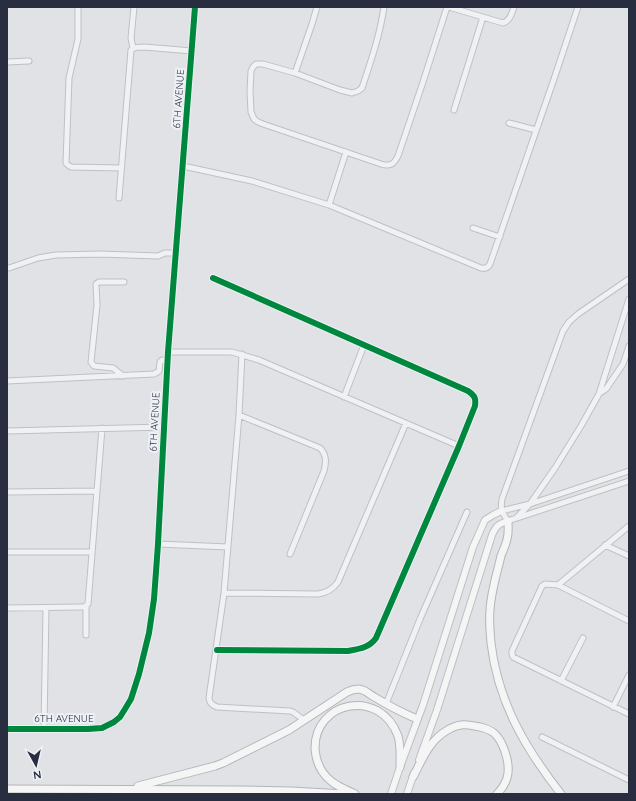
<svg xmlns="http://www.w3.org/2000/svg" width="636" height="801" font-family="Quicksand,sans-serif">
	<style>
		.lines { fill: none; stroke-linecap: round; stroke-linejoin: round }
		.minor-casing { stroke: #bfc0c4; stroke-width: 7 }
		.major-casing { stroke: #bdbfc3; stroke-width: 8 }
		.highway-casing { stroke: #b3b5bb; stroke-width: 9 }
		.minor { stroke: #f0f1f3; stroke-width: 5 }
		.major { stroke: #f5f5f6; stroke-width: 6 }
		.highway { stroke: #f5f5f6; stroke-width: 7 }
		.cycleway-casing { stroke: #eef1f6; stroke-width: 8 }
		.cycleway { stroke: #00873e; stroke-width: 6 }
		.labels { text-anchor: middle; stroke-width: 4; stroke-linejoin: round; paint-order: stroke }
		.street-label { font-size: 10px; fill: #282e3f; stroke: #eef1f6 }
	</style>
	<rect width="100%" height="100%" fill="#e1e2e6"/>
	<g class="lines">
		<g class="minor-casing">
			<path id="minor" d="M78,7v32l-9,39 -3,85 2,2 3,2 50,1
				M384,7c-4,28 -13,54 -22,81l-4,3 -6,2 -12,-3 -45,-17 -32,-9h-7l-3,3 -2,4 -1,20 1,21 3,7 4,3 5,2 118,40c9,3 13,0 17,-8l25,-74 24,-75
				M449,7l54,16c7,-2 9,-10 11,-16
				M133,48l-2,-10 3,-31
				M7,62l22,-1
				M295,73l17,-49 5,-17
				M454,110l29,-93
				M509,123l27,7
				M183,166l69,15 77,24 152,63c4,1 7,0 9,-4l64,-185 24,-72
				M119,198l12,-148c4,-3 7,-3 13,-3l48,4
				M329,205l17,-53
				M473,228l27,9
				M7,268h2l29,-10 18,-3 44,-1 58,2 7,-3h10
				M213,278l255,113c7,5 8,7 7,15l-16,40 -83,192c-7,10 -17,11 -28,13l-131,-1
				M629,279l-51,35 -9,8 -6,9 -61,168c-2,11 0,13 6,22l121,-40
				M168,352h64l27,8 200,86
				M242,354l-3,61 -15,178 -15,105 1,4 3,3 4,2 73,4 3,1 11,8
				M123,376l-10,-8 -19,-2 -3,-4 6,-57 -1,-21 3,-2h25
				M7,381l147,-7 5,-3 1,-9 2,-2 5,1
				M600,393l6,-4 17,-25 6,-18
				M344,397l20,-52
				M239,415l81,33c7,7 6,15 4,23l-34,83
				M7,431l157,-4
				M7,492l90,-1
				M501,511l29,-7 99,-33
				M517,517l13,-13 25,-36 26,-42 18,-32 30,-95
				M158,544l70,3
				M605,545l24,11
				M7,552h85
				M558,585l71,-59
				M224,593l94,1c9,-1 15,-5 20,-12l68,-159
				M7,608l74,-1h3l4,-3 14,-176
				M629,621l-71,-36 -13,-1 -3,2 -30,65v3l1,3 116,57
				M86,635v-29
				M561,681l22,-43
				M386,704l34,-85 47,-107
				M613,707l16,-32
				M7,729h81l14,-1 12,-6 6,-5 5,-8 6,-10 8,-25 10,-41 5,-34 4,-55 10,-192 27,-345
				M44,729l2,-121
				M542,737l87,43"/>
		</g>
		<g class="major-casing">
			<path id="major" d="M419,760l18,-50 55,-175c4,-9 6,-11 16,-14
				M391,794l9,-27 23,-62 50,-158 12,-27 8,-5 8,-4
				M407,794l7,-21"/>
		</g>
		<g class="highway-casing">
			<path id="highway" d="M508,521c0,6 1,12 -1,18 -1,6 -4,11 -6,17 -4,17 -10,36 -11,54 -1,11 0,22 1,33 7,59 34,105 70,151
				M413,777c7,-13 13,-29 24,-39 6,-6 16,-12 24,-13 6,-1 13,1 19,2 4,1 10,3 14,6 10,9 17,32 13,45 -2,6 -6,12 -10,16
				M138,786l77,-20 8,-3 66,-33 58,-38c4,-2 8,-3 12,-3 7,1 11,6 17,9 13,8 27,15 41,21
				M7,789l232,1 52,1 55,3
				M355,794c-8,-4 -17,-7 -24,-13 -10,-8 -15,-19 -16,-32 -1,-48 65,-62 83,-13 3,10 2,20 2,31"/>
		</g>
		<use href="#minor" class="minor"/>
		<use href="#major" class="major"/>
		<use href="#highway" class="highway"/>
		<g class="cycleway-casing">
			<path id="cycleway" d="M213,278l255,113c7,5 8,7 7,15l-16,40 -83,192c-7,10 -17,11 -28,13l-131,-1
				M7,729h81l14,-1 12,-6 6,-5 5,-8 6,-10 8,-25 10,-41 5,-34 4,-55 10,-192 27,-345"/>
		</g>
		<use href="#cycleway" class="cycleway"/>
	</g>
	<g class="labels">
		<g class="street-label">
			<text transform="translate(178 99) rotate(-86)" y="4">6TH AVENUE</text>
			<text transform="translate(154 422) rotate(-87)" y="4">6TH AVENUE</text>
			<text x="64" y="722">6TH AVENUE</text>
		</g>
	</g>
	<rect width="636" height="801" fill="none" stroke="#282e3f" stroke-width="16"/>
	<g transform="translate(36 765) rotate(172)" stroke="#eef1f6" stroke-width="3" paint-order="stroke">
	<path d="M0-3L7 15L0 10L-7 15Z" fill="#282e3f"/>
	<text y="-6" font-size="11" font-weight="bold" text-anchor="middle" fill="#282e3f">N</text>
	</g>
</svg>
